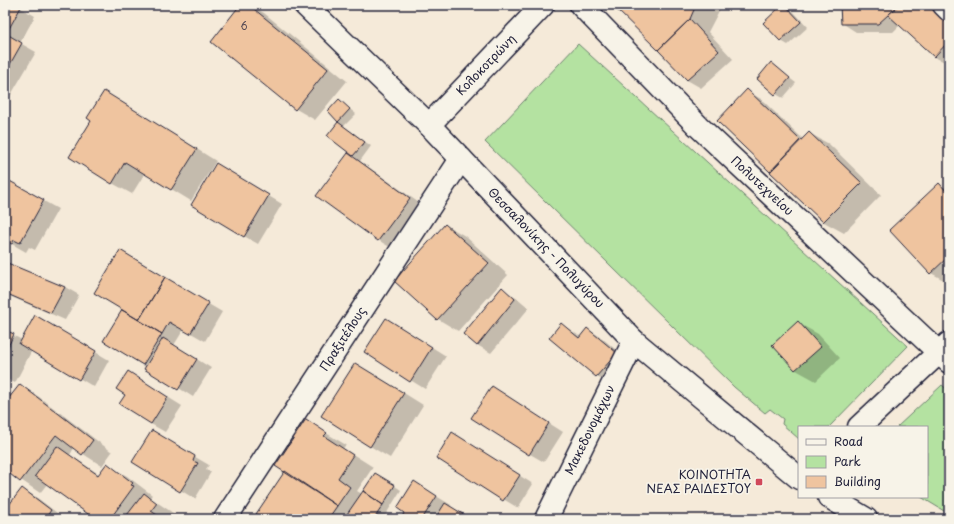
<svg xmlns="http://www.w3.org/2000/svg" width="954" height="524" font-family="'Playpen Sans',sans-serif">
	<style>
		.green { fill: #b4e2a1; stroke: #6b826e }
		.shadow { fill: #0003 }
		.building { fill: #efc49f; stroke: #22223b }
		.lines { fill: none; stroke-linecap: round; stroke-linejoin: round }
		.street-casing { stroke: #22223b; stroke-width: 25 }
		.secondary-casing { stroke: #22223b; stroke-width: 25 }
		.primary-casing { stroke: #22223b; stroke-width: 25 }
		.street { stroke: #f7f3e8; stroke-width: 22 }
		.secondary { stroke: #f7f3e8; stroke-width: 22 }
		.primary { stroke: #f7f3e8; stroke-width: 22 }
		.poi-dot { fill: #d1495b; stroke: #f7f3e8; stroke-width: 1.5 }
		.labels { text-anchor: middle; stroke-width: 3.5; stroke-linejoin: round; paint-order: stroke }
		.number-label { font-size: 10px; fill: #554a54 }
		.street-label { font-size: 12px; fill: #22223b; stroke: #f7f3e8 }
		.poi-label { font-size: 12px; fill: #22223b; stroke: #f7f3e8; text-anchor: end }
	</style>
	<rect width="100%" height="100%" fill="#f5ead9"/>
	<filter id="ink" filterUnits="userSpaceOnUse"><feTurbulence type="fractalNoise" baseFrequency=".025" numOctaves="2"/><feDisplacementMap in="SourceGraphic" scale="8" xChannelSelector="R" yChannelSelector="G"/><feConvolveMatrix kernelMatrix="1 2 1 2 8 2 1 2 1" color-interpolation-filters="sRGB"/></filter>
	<g filter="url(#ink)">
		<path class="green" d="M578,44l330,302 -79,81h-30v12l-17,-15 1,-5 -13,-10 -5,4 -31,-26 -249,-245z
			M942,385l7,6v123l-28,-17h6v-70h-30z"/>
		<path class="shadow" d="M5,5h10l20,11 -15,27 16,9 -31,53z
			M242,5h8l14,8 83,68 -32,39 -19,-11z
			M614,5h108l-14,27 25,27 -32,29 -14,-8z
			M784,5l7,4 17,18 -20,18 -7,-4 -17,-18z
			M841,5h97l11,10v49l-15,-7 -34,-32 -7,7h-37l-14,-9z
			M771,64l25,19 -13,15 -7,-4z
			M747,91l14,8 42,40 6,-6 20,11 52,51 -37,38 -20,-11 -105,-101z
			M105,92l111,69 -25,40 -46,-28 -13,21 -20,-11 -20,-62z
			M339,100l17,14 -12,12 27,20 -11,15 69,49 -31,42 -20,-12 -24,-84 -25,-20 10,-15 -10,-10z
			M230,173l52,31 -24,40 -14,-8z
			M6,180l52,29 -23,41 -6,-3 -3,5 -21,-12z
			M939,184l10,6v93l-18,-10z
			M446,225l19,11 43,39 -50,56 -20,-12 -43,-39z
			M120,252l102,60 -17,29 -21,-12 -10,16 37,23 -18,29 -89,-56 19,-31z
			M5,263l60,24 14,8 -14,25 -60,-26z
			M502,289l14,8 13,11 -38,45 -14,-8z
			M36,317l73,43 -15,27 -62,-37 -17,33 -10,-5v-47l17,9z
			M798,323l20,11 22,24 -24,23 -20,-11 -22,-25z
			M561,324l20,13 7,-8 14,9 28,24 -19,23 -14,-9 -47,-38z
			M400,327l46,29 -21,33 -60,-37z
			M375,375l48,30 -33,53 -20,-12z
			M142,381l40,25 -17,26 -14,-8z
			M20,385l19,12 73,55 -10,14 -28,-18 -4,7 30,20 7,-10 20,11 25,19 -2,2 2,2 24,16 -3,4h-76l-50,-35 -7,9 -35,-24v-79l8,5z
			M506,396l57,36 -19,30 -14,-8z
			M306,421l40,24 -3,3 30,19 -16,24 5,3 21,-16 18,12 -18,29h-118z
			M166,440l43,25 -3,4 5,3 -16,27 -61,-37z
			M466,442l67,42 -15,24 -81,-50z
			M22,489l14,8 29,22h-60v-8z
			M428,491l23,14 -1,1 21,13h-69z"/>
		<path class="building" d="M5,5h12l4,2 -15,27z
			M240,5h9l79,64 -33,41 -84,-68z
			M612,5h84l-6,14 -32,31z
			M782,5h3l16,17 -21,19 -17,-18z
			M840,5h59l-21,19h-37z
			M899,5h35l15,13v23l-15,16 -46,-42z
			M690,19l29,32 -32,29 -29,-30z
			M5,33l17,10 -17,30z
			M771,62l19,16 -15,17 -18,-16z
			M747,89l53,51 -30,32 -53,-51z
			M104,91l93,58 -26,41 -46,-28 -13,22 -43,-27 22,-36 -4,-3z
			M339,99l11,10 -12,13 -10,-11z
			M338,122l27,20 -12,14 -26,-20z
			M809,132l53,51 -39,39 -53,-50z
			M348,153l62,45 -32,43 -62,-45z
			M216,163l53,32 -25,42 -53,-32z
			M6,179l38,21 -24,43 -6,-3 -2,4 -7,-3z
			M939,183l10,11v62l-19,18 -41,-44z
			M445,224l44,39 -52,57 -43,-39z
			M120,250l45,27 -26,43 -45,-27z
			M5,262l60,25 -14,26 -46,-20z
			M165,277l44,26 -19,31 -21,-12 -7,12 -23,-14z
			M502,287l13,12 -38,47 -14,-12z
			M122,310l40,24 -19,31 -40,-24z
			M35,315l61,36 -17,29 -60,-36z
			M386,318l46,29 -22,35 -46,-30z
			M798,321l23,26 -26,23 -23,-25z
			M561,323l18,15 8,-10 30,25 -21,24 -47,-39z
			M5,330l9,4 -9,19z
			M163,338l34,21 -19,31 -34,-21z
			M355,363l49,30 -34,54 -49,-31z
			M128,371l40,26 -17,27 -32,-20 6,-9 -9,-6z
			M20,384l73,56 -11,15 -26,-20 -36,47 -15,-12v-67z
			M492,386l57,37 -20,32 -58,-37z
			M306,419l21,14 -3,3 29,19 -15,23 12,9 -13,19 -62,-40z
			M152,430l43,26 -2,5 5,2 -18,29 -48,-30z
			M452,432l68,43 -17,26 -67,-43z
			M57,446l41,29 9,-12 26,20 -2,2 3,1 -24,33h-15l-60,-43z
			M285,471l52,35 -9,13h-65l-7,-5z
			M375,473l20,12 -12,20 -20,-14z
			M414,481l23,15 -15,23h-21l3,-6 -7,-5z
			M22,488l29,22 -6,9h-40v-9z
			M363,491l20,14 -9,14h-25l-4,-2z
			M144,493l13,10 -6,8 12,8h-39z
			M445,503l26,16h-36z"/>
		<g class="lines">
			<g class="street-casing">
				<path id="street" d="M581,5l117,121 251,236
					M944,5l5,5
					M429,125l114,-120
					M859,427l90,-84
					M546,519l88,-178"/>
			</g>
			<g class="secondary-casing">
				<path id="secondary" d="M225,519l236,-360"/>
			</g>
			<g class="primary-casing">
				<path id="primary" d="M305,5l124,120 205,216 165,137
					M829,497l37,22"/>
			</g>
			<use href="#street" class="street"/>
			<use href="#secondary" class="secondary"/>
			<use href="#primary" class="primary"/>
		</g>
	</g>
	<rect class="poi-dot" x="755" y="478" width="8" height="8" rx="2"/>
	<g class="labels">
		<g class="number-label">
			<text x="244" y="30">6</text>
		</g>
		<g class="street-label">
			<text transform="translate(486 65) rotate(-46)" y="4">Κολοκοτρώνη</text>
			<text transform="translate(762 186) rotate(43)" y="4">Πολυτεχνείου</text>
			<text transform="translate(546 248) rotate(46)" y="4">Θεσσαλονίκης - Πολυγύρου</text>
			<text transform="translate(343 339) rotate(-57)" y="4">Πραξιτέλους</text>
			<text transform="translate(590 430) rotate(-64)" y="4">Μακεδονομάχων</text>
		</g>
		<g class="poi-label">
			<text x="751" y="479">ΚΟΙΝΟΤΗΤΑ<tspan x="751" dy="14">ΝΕΑΣ ΡΑΙΔΕΣΤΟΥ</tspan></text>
		</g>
	</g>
	<rect width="954" height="524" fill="none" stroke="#f7f3e8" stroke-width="20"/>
	<rect x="10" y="10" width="934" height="504" fill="none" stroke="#22223b" stroke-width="1.5" filter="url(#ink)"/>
	<rect x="798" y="426" width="130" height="72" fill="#f7f3e8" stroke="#a29fa3"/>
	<rect x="806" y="439" width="20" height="6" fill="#f7f3e8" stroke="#a29fa3"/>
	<text x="834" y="446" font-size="12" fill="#22223b">Road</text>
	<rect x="806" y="456" width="20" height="12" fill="#b4e2a1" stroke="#a29fa3"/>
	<text x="834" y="466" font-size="12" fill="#22223b">Park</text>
	<rect x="806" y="476" width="20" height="12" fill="#efc49f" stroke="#a29fa3"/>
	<text x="834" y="486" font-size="12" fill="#22223b">Building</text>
</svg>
